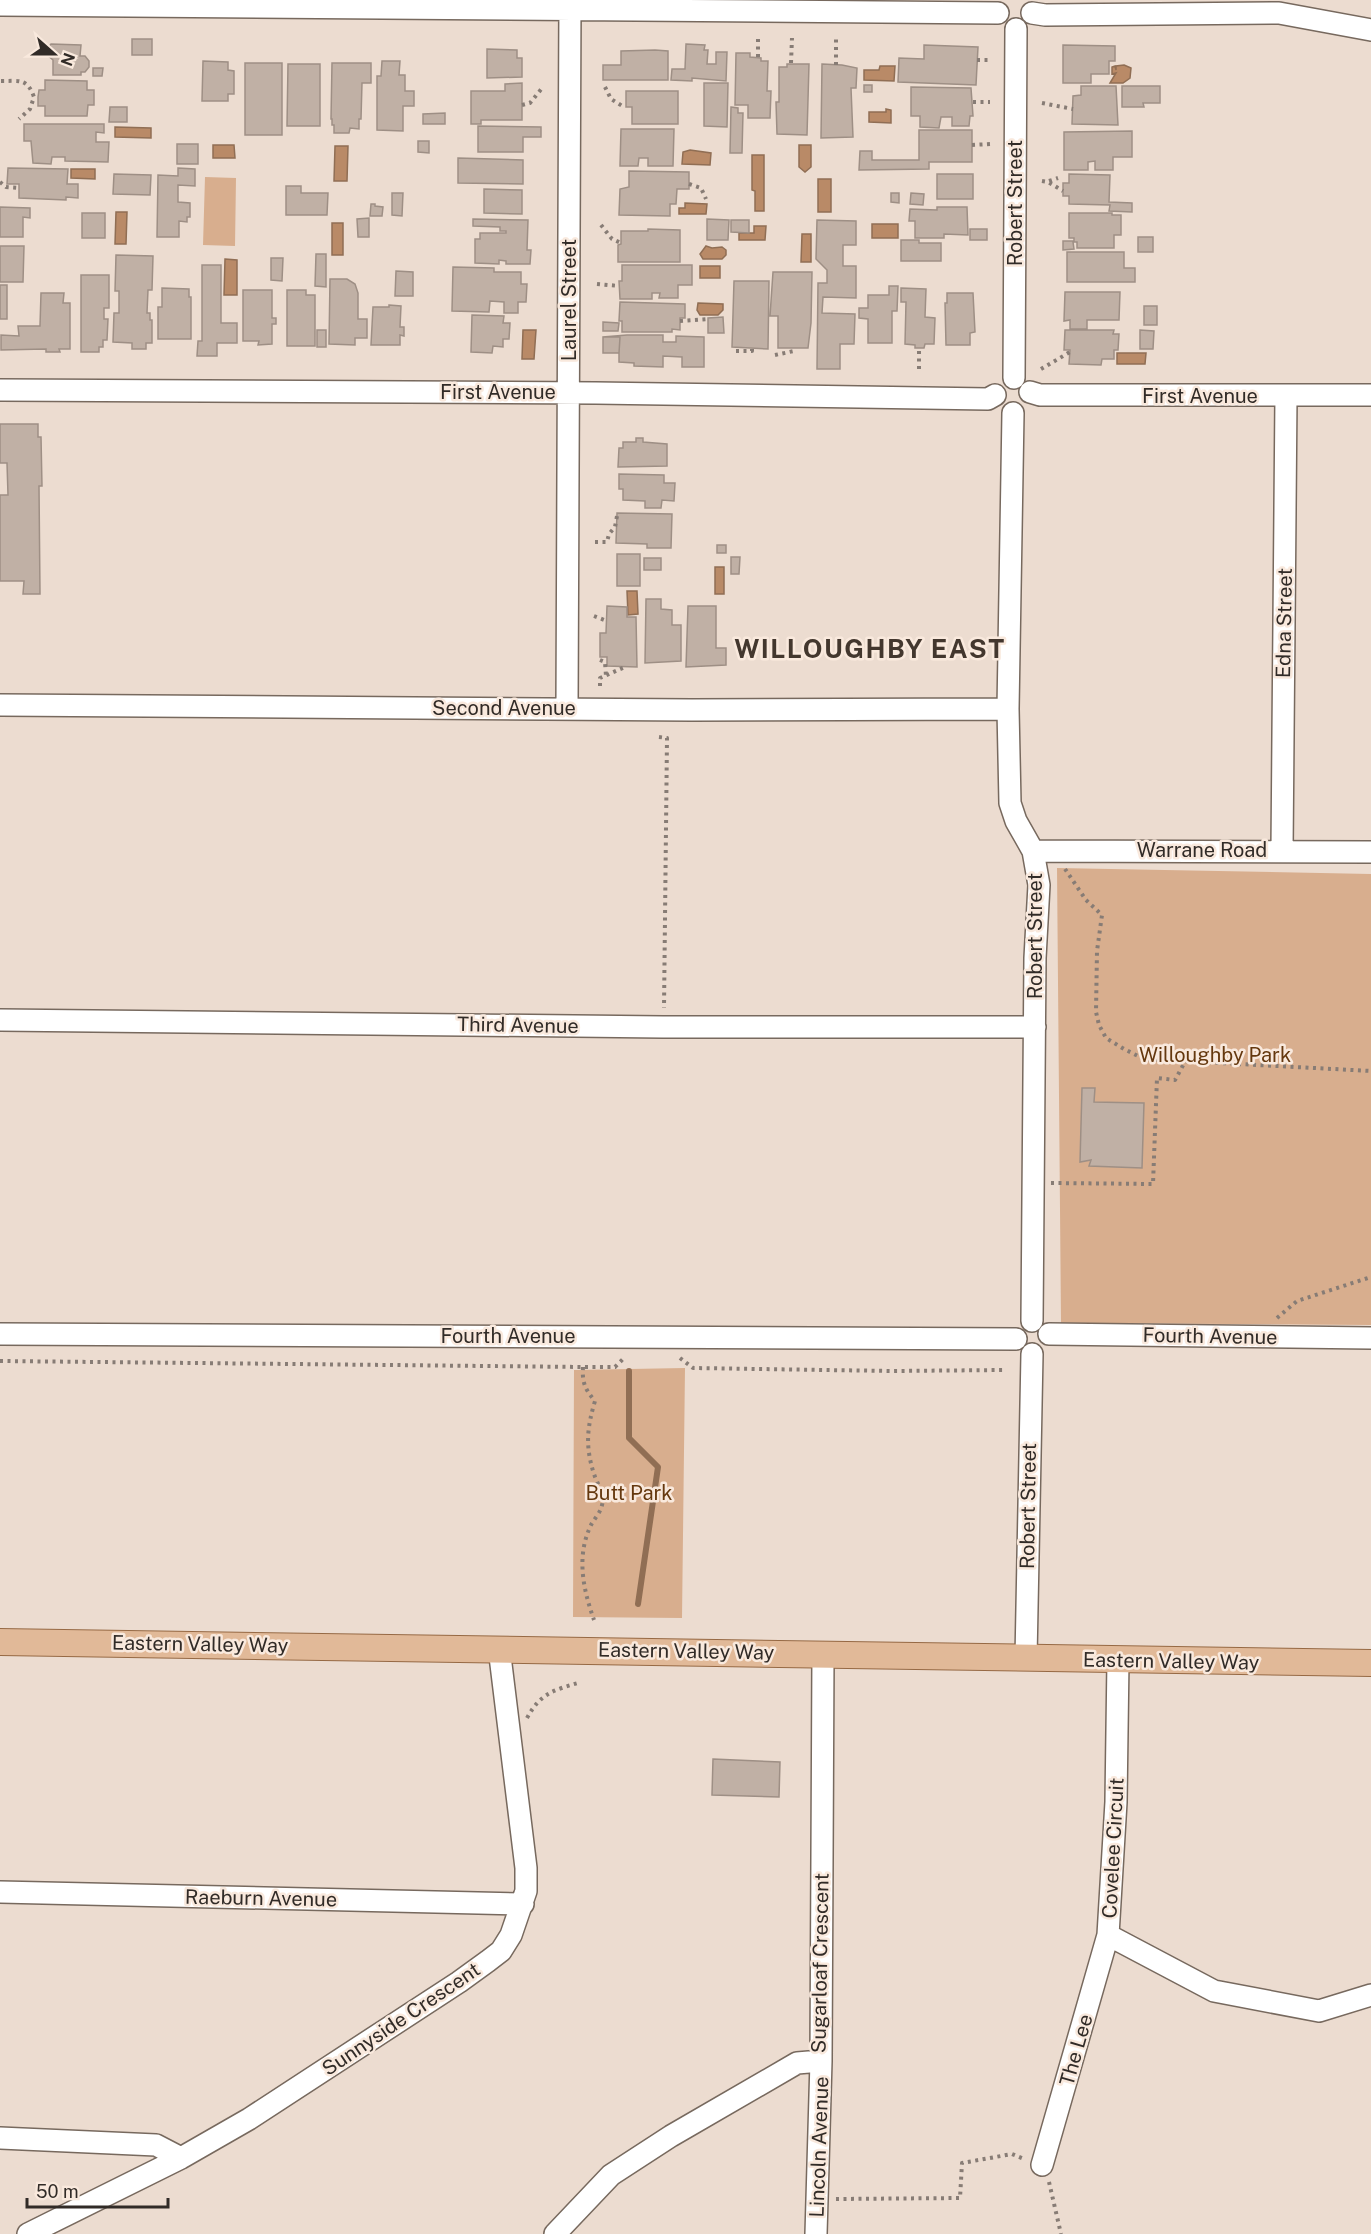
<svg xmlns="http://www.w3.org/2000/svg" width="1371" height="2234" font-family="'Public Sans',sans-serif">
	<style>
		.green { fill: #d8ae8e }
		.water { fill: #b98a67; stroke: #906e54; stroke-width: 1.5 }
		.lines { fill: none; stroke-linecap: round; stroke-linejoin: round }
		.stream { stroke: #906e54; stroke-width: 6 }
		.building { fill: #c0b0a5; stroke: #9e8f85; stroke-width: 1.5 }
		.minor-casing { stroke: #77695e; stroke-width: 24 }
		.major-casing { stroke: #966944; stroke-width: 28 }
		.path { stroke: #877c75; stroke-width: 4; stroke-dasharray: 3 4.5; stroke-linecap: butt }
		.minor { stroke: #fff; stroke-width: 21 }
		.major { stroke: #e1b998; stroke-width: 26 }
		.labels { text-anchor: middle; stroke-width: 5; stroke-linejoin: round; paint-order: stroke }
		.street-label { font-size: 20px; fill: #312b27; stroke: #f9e9dd }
		.park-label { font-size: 20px; fill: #65380e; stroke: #f9e9dd }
		.district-label { font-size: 26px; font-weight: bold; letter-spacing: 1.5px; fill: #43372e; stroke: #f9e9dd }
	</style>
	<rect width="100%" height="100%" fill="#ecdcd0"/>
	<path class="green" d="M205,177l31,1 -1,68 -32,-1z
		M1057,868l314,6v451l-310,-2z
		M685,1368l-3,250 -109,-1 1,-247z"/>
	<path class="water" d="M1124,65l7,3 -1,10 -7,5h-13l6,-10 -4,1v-7l3,-1 1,4v-4z
		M880,66h15l-1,15 -30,-1v-10h15z
		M886,109l5,1v13l-22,-1v-10h17z
		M115,127l36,1v10l-36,-1z
		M213,145h21l1,13h-22z
		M799,145h12v22l-6,5 -6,-5z
		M335,146h13l-1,35h-13z
		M690,150l21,3 -1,12 -28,-1 1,-12z
		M752,155h12v56h-9v-20l-3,-1z
		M71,169h24v10l-24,-1z
		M818,179h13v33h-13z
		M685,203l22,1 -1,10h-27v-6h6z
		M116,212h11l-1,32h-11z
		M332,223h11v32h-11z
		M872,224h26v14h-26z
		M754,226h12l-1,14h-26v-7h15z
		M802,234h9v28h-10z
		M706,246l6,2 10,-1 4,3v5l-4,4h-19l-3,-5z
		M225,259l12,1v35h-13z
		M700,266h20v12h-20z
		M698,303l25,1v6l-5,5h-18l-3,-5z
		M523,330h13l-2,29h-12z
		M1117,353h29l-1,11h-28z
		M715,567h9v27h-9z
		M627,591h10l1,23 -10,1z"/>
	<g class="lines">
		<path class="stream" d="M629,1371v67l29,29 -20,137"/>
	</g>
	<path class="building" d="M132,39h20v16h-20z
		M51,44l30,1 -1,11h5l4,5v6l-4,5h-4v3h-28v-15l-6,-5v-6z
		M686,44l19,1 -1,5h4l-1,14h9v-12h11l-1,29 -34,-3v3l-21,-1 1,-11h13z
		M924,45l54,2 -2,38 -78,-3 1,-24 25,1z
		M1063,45l52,1v15h-6v13h-18v9h-28z
		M487,49l30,1v8h5v19l-35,1z
		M655,50l13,1v29h-65v-15h18v-14z
		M736,53h14v4l11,1v3h7l-1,30h4l-1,27h-22v-13h-13z
		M203,61l25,1v8l6,1v23h-6v7h-26z
		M382,61h18l-1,14h6v16h9v15h-11v25l-26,-1v-54h4z
		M245,63h37v72h-37z
		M332,63h39v20h-9l-1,36h-2v10l-9,-1 -1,5h-15v-8h-2v-6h-1z
		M288,64h32v62h-33z
		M787,64h22l-2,71 -30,-1 -1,-32h3v-35h8z
		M822,64l20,1 15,3 -1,20h-5l2,49 -32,1z
		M93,68h10l-1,8h-9z
		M45,80l42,1v9h7v15h-6l-1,11h-42v-10h-7v-9l1,-7h6z
		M522,83v37h-41v4h-10v-33h34v-7z
		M704,83h24l-1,44 -23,-1z
		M864,85h8v7h-8z
		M1081,86h35l2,39 -46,-1 1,-28 8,-1z
		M1122,86h38v17h-17l1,4h-22z
		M911,87l60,1 2,28h-3l-1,10h-17v-9h-11l-2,11 -19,-1v-11h-9z
		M626,91h52v33h-46v-17h-6z
		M110,107h17v15h-18z
		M731,107l7,1v5h5l-1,40h-12z
		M445,113v11h-22v-10z
		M24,124h80v9l-8,-1v10h13l-1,20 -43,-1v-4h-13l-1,7 -18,-1 -2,-22h-7z
		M478,126l63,1v10h-18v15h-45z
		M621,129h53l-1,37h-25v-8h-9l-1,8h-18z
		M919,130h53v32h-43v7l-70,1 1,-19h12v9h47z
		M1132,131v26h-19v13h-18v-9l-7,1v8h-24v-38z
		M418,141h11v12l-11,-1z
		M177,144h21v20h-21z
		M458,158l65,2v24l-65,-1z
		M8,168l60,1 -1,15h11v14l-12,-1v3l-47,-2v-14h-12z
		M178,168l17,1v17l-17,-1v17l12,1v14h-3v5l-8,-1v16h-22l1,-62 20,1z
		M629,171l60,1v17h-12l-1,15h-6v12l-51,-1 1,-26 9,-2z
		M114,174l37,1 -1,20 -37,-1z
		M937,174h36v25h-36z
		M1069,174l41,1 -1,27 23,1v9l-23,-1 1,-6 -41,-1v-8h-6v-13h6z
		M286,186h15v7h27l-1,22h-41z
		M484,189l38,1v24l-38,-1z
		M392,193h11l-1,23 -10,-1z
		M891,193h8v10l-8,-1z
		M911,193l13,1 -1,11 -13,-1z
		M371,204h4v2l8,1 -1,9h-12z
		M0,207l30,1v10l-7,-1v20h-23z
		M937,207h30l1,28 -24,-1v4h-29v-17h-6l1,-12 27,1z
		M82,213h23v25h-23z
		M1069,213h43v2h9v20h-7v13h-37v-6h-4l1,7 -11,1v-9h11v-3h-5z
		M369,218v19h-11l-1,-18z
		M473,219l55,1 -1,30h4l-1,14h-24v-3l-7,-1v4l-24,-1v-24h5v-6h26v-2h-6v-4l-27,-1z
		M707,219l22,1 -1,20h-21z
		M731,220h18v13l-18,-1z
		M817,220l39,1v24h-13v21h13v32l-33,-1 -1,16 33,1 -1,30h-14v25h-23l1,-86h9v-13l-11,-11z
		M648,229l32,1v32h-62v-17l3,-1v-13h27z
		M970,229h17v11h-17z
		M1138,237h15v15h-15z
		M901,240h18v3h22v18h-40z
		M0,246h24l-1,36h-23z
		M1067,252h57v16h11v14h-68z
		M316,254h10v33l-11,-1z
		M116,255l37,1 -1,34h-4l-1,23h3v7h2v23h-6v6h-14v-6l-19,-1 1,-29h5v-22h-4z
		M271,258h12l-1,23 -11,-1z
		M202,265h19v58h16v20h-20v13h-20l1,-15h4z
		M622,265h70v20h-14v13h-19l1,-5h-8v6h-32l-1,-18h3z
		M453,267l41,1v4h27v12h6l-1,18h-8v11h-14v-11l-14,-1 -1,11 -37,-1z
		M396,271l17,1v24h-18z
		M773,272h39l-1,51 -3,25h-30v-32h-8z
		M81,275h28v33h-5v11h4l-1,21h-4v7h-4v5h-18z
		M330,279h17l8,5 3,9v26h9v19h-12v7l-26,-1z
		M734,281h35l-1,68 -36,-2z
		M0,285h7v34h-7z
		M889,286h9l-1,25h-5v32h-24v-24l-9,-1v-10h9v-13h21z
		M162,288l27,1v8h2v42h-33v-32h4z
		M901,288l25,1 -1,28 10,1 -1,26h-9l-1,4h-9v-3l-10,-1 1,-42h-5z
		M243,290h29v28h4v6h-4v20l-14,1 1,-4h-16z
		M287,290h19v5h9v51h-28z
		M1065,292h55l-1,28h-32v9h-17v-9l-6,1z
		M41,293h23l-1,10h7v46h-11l1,3h-14v-3l-45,1v-15l18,1 -1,-10h22z
		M947,293h26l2,39 -5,1v12h-24l-1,-42h2z
		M620,302l65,2v14h-5v12l-8,-1v3h-50v-11h-3z
		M389,305l12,1 -1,21h4v9l-4,-1v10h-29l2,-38h16z
		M1144,306h13v19h-13z
		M472,315l32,1 -1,7h7l-1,16h-6v8l-10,-1 -1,7 -21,-1z
		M723,317l1,16h-16v-15z
		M603,322l16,1 -1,8h-15z
		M317,330h9v17h-9z
		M1065,330h49l-1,4h6l-1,16h-4v9h-12l-1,6 -32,-1 1,-14h-6z
		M1140,330l14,1 -1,18h-13z
		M627,335h36v7h13v-6l28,1v30h-22v-10l-19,-1v11l-29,-1v-3l-15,-1v-9h-16v-16z
		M603,337h17l-1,16h-16z
		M0,424h38v13h3l1,49h-3l1,108h-17l1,-13h-24v-86h8l-1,-32h-7z
		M636,438h7v4l24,2v22l-49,1 1,-19h4v-6h13z
		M619,474l45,1v8h11l-1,18 -12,-1 -1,8h-16v-7l-22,-1v-11h-4z
		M617,513l55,1 -1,34h-24v-4l-31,-1z
		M717,545h9v8h-9z
		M617,554h23v32h-23z
		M731,557h9l-1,17h-8z
		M644,558h17v12h-17z
		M646,599h15v10l11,1v15h9v36l-36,2z
		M607,606l20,1v10h9l1,50 -30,-1v-9h-7v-24h6z
		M688,606h28v42h10v17l-40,2z
		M1082,1088h13l-1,14 50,1 -2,65 -53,-2 2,-6 -11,2z
		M713,1759l67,3 -1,35 -67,-2z"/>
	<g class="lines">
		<g class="minor-casing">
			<path id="minor" d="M0,5l998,8
				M1032,13l13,2 234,-2 92,17
				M1014,378l2,-349
				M0,390l596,3 392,6 7,-4
				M1030,392l10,3h331
				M1013,413l-5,296 2,94 6,18 17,30 6,34 -4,73 -3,363
				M0,705l692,5 316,-1
				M567,708l3,-708
				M1282,850l4,-454
				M1033,851l338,1
				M0,1020l663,7h372
				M0,1334l1016,5
				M1049,1334l322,4
				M1026,1658l6,-304
				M1118,1660l-2,142 -8,133 106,56 105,20 52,-16
				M0,1892l523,12
				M0,2138l156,7 25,13
				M1042,2165l66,-230
				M28,2234l153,-76 68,-39 210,-137 29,-21 13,-10 10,-16 15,-44v-23l-27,-220
				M555,2234l56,-59 60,-39 126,-73 24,-2 2,-407
				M816,2234l5,-173"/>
		</g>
		<g class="major-casing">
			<path id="major" d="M0,1642l1371,21"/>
		</g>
		<path class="path" d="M758,57v-19
			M977,60h14
			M791,63l1,-25
			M836,65v-26
			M1,81c19,0 26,-3 33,16l-4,12 -11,10
			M605,87l6,12 13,8
			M973,102h17
			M1042,103l31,6
			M522,105l8,-2 13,-16
			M972,145l18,-1
			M1042,181l6,1 15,9
			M1049,181l9,-3
			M0,182l6,5 13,1
			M689,184l12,4 5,11
			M601,225l11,14 9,4
			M597,284l22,2
			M680,321l28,-2
			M736,351h16v-4
			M775,355l19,-4v-3
			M919,369v-21
			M1041,369l29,-17
			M595,542h12l2,-8 6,-7 2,-11
			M594,616l13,5
			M600,660l5,2 1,14
			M600,686v-8l25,-11
			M659,737l8,1 -3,270
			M1065,869l21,31 16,15 -5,36 -1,61 3,13 7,13 18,11 20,10 227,12
			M1051,1183l102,1 4,-106 18,2 11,-20
			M1277,1318l20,-17 74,-24
			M680,1358l13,10 199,3 113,-1
			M0,1361l583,6h32l10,-10
			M583,1367c-1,16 2,22 12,34 -8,27 -10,45 -1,73 3,9 11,21 8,31 -1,7 -8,14 -11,20 -15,31 -8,64 3,95
			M527,1718c14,-26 28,-28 54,-36
			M1049,2182l12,52
			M836,2199l124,-1 2,-35 50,-9 12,5"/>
		<use href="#minor" class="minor"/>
		<use href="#major" class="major"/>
	</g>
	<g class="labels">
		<g class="street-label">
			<text transform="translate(1015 203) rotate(-90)" y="7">Robert Street</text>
			<text transform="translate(569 300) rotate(-90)" y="7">Laurel Street</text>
			<text x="498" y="399">First Avenue</text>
			<text x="1200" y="403">First Avenue</text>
			<text transform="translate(1284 623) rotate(-89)" y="7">Edna Street</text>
			<text x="504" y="715">Second Avenue</text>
			<text x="1202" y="857">Warrane Road</text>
			<text transform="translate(1035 936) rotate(-90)" y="7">Robert Street</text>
			<text transform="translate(518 1025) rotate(1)" y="7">Third Avenue</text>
			<text x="508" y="1343">Fourth Avenue</text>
			<text transform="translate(1210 1336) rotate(1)" y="7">Fourth Avenue</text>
			<text transform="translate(1028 1506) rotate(-89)" y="7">Robert Street</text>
			<text transform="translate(200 1644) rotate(1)" y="7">Eastern Valley Way</text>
			<text transform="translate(686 1651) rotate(1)" y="7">Eastern Valley Way</text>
			<text transform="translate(1171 1661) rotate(1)" y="7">Eastern Valley Way</text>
			<text transform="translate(1113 1848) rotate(-87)" y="7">Covelee Circuit</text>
			<text transform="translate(261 1898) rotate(1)" y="7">Raeburn Avenue</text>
			<text transform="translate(820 1963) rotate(-89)" y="7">Sugarloaf Crescent</text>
			<text transform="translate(401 2019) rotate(-34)" y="7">Sunnyside Crescent</text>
			<text transform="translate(1076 2050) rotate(-74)" y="7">The Lee</text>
			<text transform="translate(819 2147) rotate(-88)" y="7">Lincoln Avenue</text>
		</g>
		<g class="park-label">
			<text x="1215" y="1062">Willoughby Park</text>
			<text x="629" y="1500">Butt Park</text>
		</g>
		<g class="district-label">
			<text x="870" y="658">WILLOUGHBY EAST</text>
		</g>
	</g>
	<g transform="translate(54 54) rotate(111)" stroke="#f9e9dd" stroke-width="4.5" paint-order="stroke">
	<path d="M0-4.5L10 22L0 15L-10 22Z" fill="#312b27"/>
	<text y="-9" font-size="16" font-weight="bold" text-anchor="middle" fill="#312b27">N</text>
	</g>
	<path d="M27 2198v9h141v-9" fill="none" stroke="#312b27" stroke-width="3"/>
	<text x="36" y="2198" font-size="18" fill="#312b27" stroke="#f9e9dd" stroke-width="4.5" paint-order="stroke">50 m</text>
</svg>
